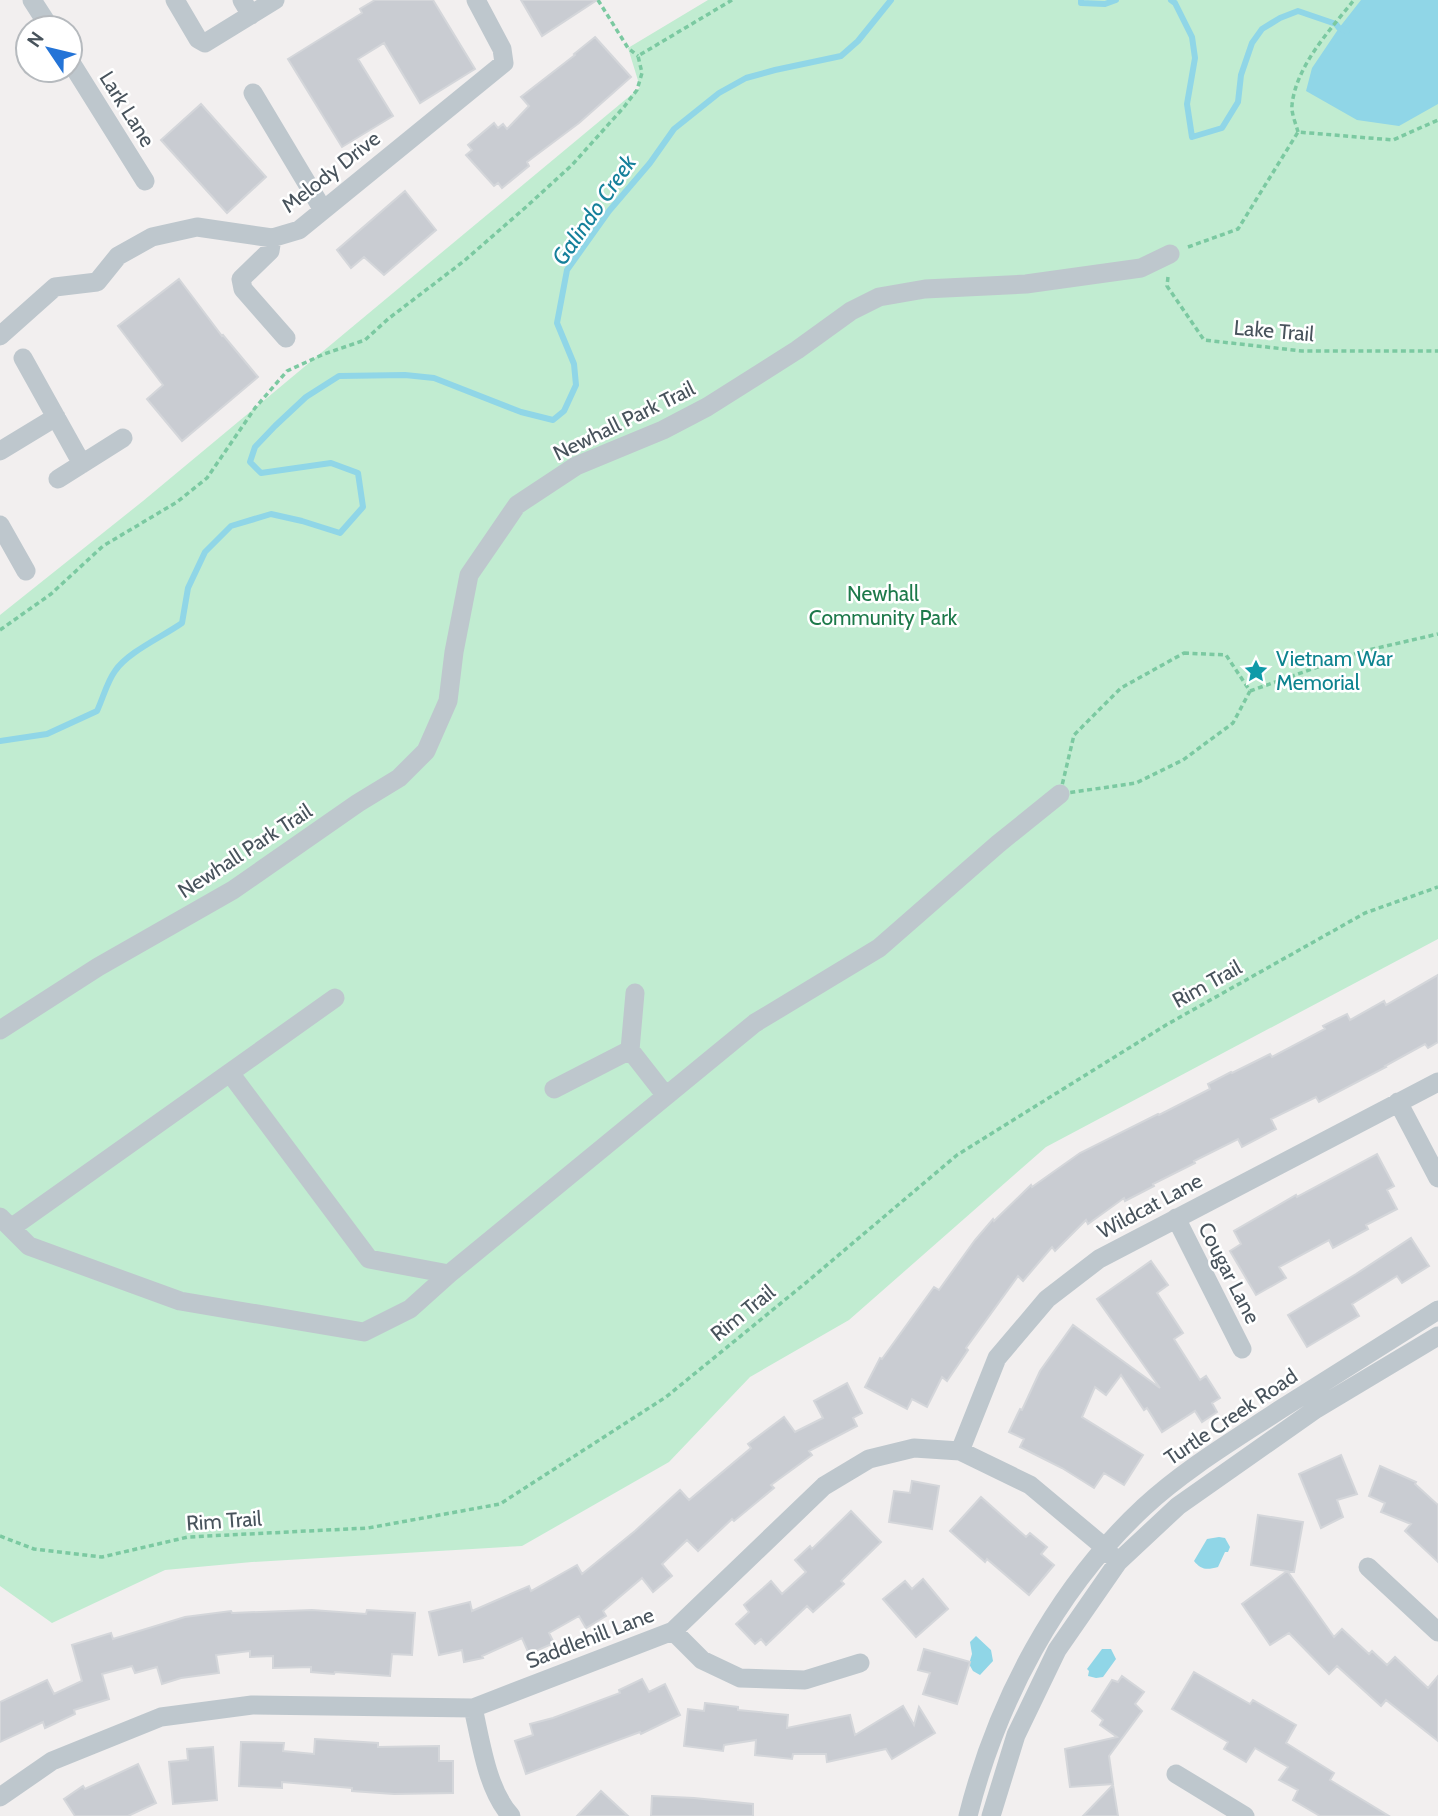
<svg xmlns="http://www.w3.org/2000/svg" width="1438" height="1816" font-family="Cabin,sans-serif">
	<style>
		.green { fill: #c1ecd1 }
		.water { fill: #90d6e7 }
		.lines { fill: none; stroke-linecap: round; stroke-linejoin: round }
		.stream { stroke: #90d6e7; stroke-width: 6 }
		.building { fill: #c9ccd2; stroke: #d4d6da; stroke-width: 2 }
		.path { stroke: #7bc9a1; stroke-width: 3.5; stroke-dasharray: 5 3.5; stroke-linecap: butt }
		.minor { stroke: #bec7cd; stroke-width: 19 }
		.labels { text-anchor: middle; stroke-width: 5; stroke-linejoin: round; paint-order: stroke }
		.street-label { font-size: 21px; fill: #48535c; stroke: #fff }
		.park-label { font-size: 21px; fill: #1d794a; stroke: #fff }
		.culture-label { font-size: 21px; fill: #0d838f; stroke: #fff; text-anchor: start }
		.water-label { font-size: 23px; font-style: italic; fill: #15809b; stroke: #fff }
	</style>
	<rect width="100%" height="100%" fill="#f2efef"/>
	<path class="green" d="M708,0h730v939l-392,208 -197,173 -99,57 -81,85 -147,84 -270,16 -87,8 -113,53 -52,-37v-971l143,-114 494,-411 3,-3 -12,-39z"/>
	<path class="water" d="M1361,0h77v104l-39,22 -42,-6 -51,-29 6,-23 27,-40z
		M1219,1537l6,1 5,9 -2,5h-3l-7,15c-11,3 -17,3 -24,-6l13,-22z
		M976,1636l15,14 2,11 -13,14 -7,-4 -4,-7 3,-10 -2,-12z
		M1102,1649h9l5,10 -13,18 -7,1 -8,-2 1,-5 -2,-2z"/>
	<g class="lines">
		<path class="stream" d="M1081,0v3l24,1 11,-4
			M1171,0l4,3 17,34 3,21 -8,46 5,33 30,-9 16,-26 3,-27 11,-32 10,-14 18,-11 18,-7 38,13 3,4 8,3
			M0,741l47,-7 50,-23c6,-13 10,-29 18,-40 13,-19 47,-34 67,-48l6,-35 17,-36 26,-26 40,-12 31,7 38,12 23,-26 -5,-34 -27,-10 -70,10 -11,-11 5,-15 20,-21 31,-29 33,-21 66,-1 29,3 87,34 32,8 11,-9 12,-26 -2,-21 -17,-41 10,-53 42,-59 41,-48 24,-34 45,-36 27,-15 29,-8 66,-14 17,-15 33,-41"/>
	</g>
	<path class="building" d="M375,0h58l42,69 -55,34 -36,-60 -26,16 35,57 -51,31 -54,-88 74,-46 -2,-4z
		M521,0h76l-55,36z
		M595,37l36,40 -52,46 -52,39 2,4 -27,22 -4,-5 -4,3 -28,-31 6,-5 -4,-5 26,-22 4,5 5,-4 4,5 22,-23 -8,-9 54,-42 -1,-1z
		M201,104l65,73 -39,36 -66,-73z
		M405,191l31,39 -52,45 -20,-18 -13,11 -14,-18z
		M179,279l43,57 1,-1 35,42 -76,64 -35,-42 16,-14 -45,-59z
		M1438,975v67l-10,6 -3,-4 -40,22 1,1 -67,35 -3,-5 -45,22 5,10 -34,18 -4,-8 -44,22 1,2 -42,21 1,2 -29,15 -1,-3 -36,26 -2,-4 -31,31 -3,-4 -29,34 -5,-5 -52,72 2,2 -21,31 -5,-4 -15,30 -15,-8 -5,10 -42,-22 15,-29 2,1 52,-72 5,3 36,-50 18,-21 1,2 37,-36 1,2 48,-34 78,-39 1,1 51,-26 -2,-5 23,-12 1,1 38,-19 2,3 53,-28 -2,-3 24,-12 3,6 34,-19 2,4z
		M1377,1154l17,32 -7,4 10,19 -31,16 2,4 -35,19 -4,-8 -50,27 7,11 -30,17 -26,-44 11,-7 -7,-13 62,-36 1,2z
		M1411,1238l18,28 -27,17 -5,-7 -45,28 7,12 -52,31 -19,-32 68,-41z
		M1151,1261l17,24 -11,8 26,40 -9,6 26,41 6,-4 14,22 -8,5 5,9 -15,10 -7,-11 -33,21 -15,-24 -3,2 -23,-35 -15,20 -11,-8 -13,30 61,38 -19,30 -20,-12 -10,15 -32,-20 -42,-21 4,-8 -15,-7 11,-23 2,1 18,-39 33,-46 87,63 -63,-89z
		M847,1383l15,30 -9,5 4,8 -48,25 3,4 -41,30 3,3 -40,33 -2,-2 -34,32 -11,-11 -25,24 10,12 -19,16 -11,-14 -39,33 3,5 -20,12 -7,-12 -30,17 5,10 -25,11 -7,-16 -40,18 1,2 -19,4 -2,-12 -23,5 -10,-43 41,-10 2,9 57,-25 2,5 46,-26 5,9 53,-43 45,-41 9,10 62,-52 -3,-4 36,-27 11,15 28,-14 -9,-17z
		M1341,1455l16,39 -20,6 6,17 -22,11 -22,-54z
		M1380,1466l36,16 -1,2 23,21v57l-33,-31 6,-7 -30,-12 4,-9 -16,-7z
		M912,1481l27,5 -7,43 -43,-7 5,-31 16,2z
		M981,1497l45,40 4,-4 17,14 -6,7 13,11 -25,30 -42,-36 -2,3 -35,-31z
		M851,1511l30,31 -40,39 3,3 -31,28 -6,-6 -41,39 -5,-6 -6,5 -19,-20 13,-12 -5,-7 27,-24 11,13 24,-22 -11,-12 15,-14 2,3z
		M1258,1515l45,7 -9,50h-6l46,65 8,-8 27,25 3,-3 15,14 8,-8 33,31 10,-12v65l-52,-41 -5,6 -44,-40 -8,8 -40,-41 -19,12 -28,-41 45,-33 -36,-6z
		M923,1579l25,30 -32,28 -33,-38 22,-18 7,8z
		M312,1610l54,4 1,-4 48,3 -3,42 -20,-1 -2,22 -55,-4 -1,2 -23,-2v-5l-38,1v-12l-23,1v-6l-34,4 3,18 -38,5 -19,6 -5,-17 -22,6 -3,-7 -30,8 7,25 -35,11 1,4 -30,14 -2,-6 -43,20v-40l47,-22 7,14 28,-13 -10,-36 39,-12 2,6 72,-22 46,-6 1,2z
		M924,1649l46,13 -13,42 -34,-10 7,-21 -12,-3z
		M1194,1672l56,32 3,-4 43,25 -10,18 48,30 -4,7 59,36h-69l-27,-16 5,-10 -19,-10 9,-13 -33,-19 -9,14 -22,-13 4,-7 -56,-33z
		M1122,1676l22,16 -9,12 7,7 -33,45 4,28 -43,3 -5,-38 52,-12 -17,-12 3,-5 -11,-9 20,-31 6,2z
		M642,1679l7,13 16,-8 15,31 -39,19 -1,-2 -114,42 -11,-33 18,-6 -3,-11 23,-6 67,-25 -1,-3z
		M705,1703l33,4v3l50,5 -1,13 63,-13 5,20 48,-29 11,19 5,-18 16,26 -43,26 -6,-10 -59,13 -1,-8h-33l-1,5 -37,-4 1,-15 -32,5 -1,6 -39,-5 4,-37 16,2z
		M315,1739l63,4v4l61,-1v15h14v32l-59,1 -42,-3v-3l-70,-6v6l-43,-2 2,-44 43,1 -1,8 31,3z
		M213,1747l4,53 -44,4 -4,-42 19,-2 -1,-11z
		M138,1764l18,39 -28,13h-53l-11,-17 19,-13 2,3z
		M1113,1785l5,31h-35z
		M601,1791l27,25h-51z
		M652,1796l42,2 59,6v12h-102z"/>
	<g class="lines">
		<path class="path" d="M598,0l30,48 10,8
			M1298,132c-2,-8 -7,-19 -6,-27 4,-39 38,-75 62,-105
			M1188,247l50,-18 60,-97 95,8 45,-20
			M1168,277l-1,9 37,54 98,11h136
			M0,630l51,-36 52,-48 74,-44 30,-24 48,-70 32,-37 37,-17 41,-14 23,-21 76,-58 62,-54 46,-42 52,-58 13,-17 5,-17 -4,-17 94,-56
			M1184,653l42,2 24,36 -17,32 -50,37 -47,23 -76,11 14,-59 47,-47z
			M1250,691l110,-39 78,-18
			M0,1536l34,13 68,8 86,-20 180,-9 132,-24 166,-107 142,-116 149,-126 209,-130 199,-112 73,-26"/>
		<path class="minor" d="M32,0l18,28
			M175,0l23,39 7,4 70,-43
			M242,0l9,15
			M70,61l75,120
			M253,93l70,117
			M272,238l-2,13 -29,28 2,10 43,49
			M0,336l55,-49 42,-5 21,-26 34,-19 45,-10 75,11 27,-8 205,-167 -2,-14 -26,-49
			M23,358l59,106
			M0,451l56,-34
			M58,479l65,-41
			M0,525l26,46
			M0,1030l98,-63 135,-77 125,-87 41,-25 27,-27 22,-50 6,-49 15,-77 48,-70 59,-39 87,-36 44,-23 90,-57 54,-39 28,-14 46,-8 101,-5 115,-16 29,-14
			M630,1050l5,-57
			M230,1073l139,186 80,15
			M554,1089l76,-39 36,46
			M1398,1102l40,76
			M0,1217l29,29 151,55 184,31 46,-23 39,-35 306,-251 124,-75 119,-104 62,-50
			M1176,1218l66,131
			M11,1228l324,-230
			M960,1451l37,-93 50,-59 52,-40 339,-177
			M1368,1567l70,65
			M673,1631l29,29 38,18 65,2 55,-17
			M473,1708c8,34 14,82 38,108
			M1176,1774l69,42
			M0,1797l52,-36 109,-44 91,-12 221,3 200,-77 151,-145 45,-27 45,-11 46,3 70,34 67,56 21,21
			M968,1816c29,-115 88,-227 176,-309 41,-38 90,-67 137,-98 53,-33 105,-66 157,-99
			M991,1816l25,-81 41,-85 61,-88 60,-56 138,-97 122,-73"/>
	</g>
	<defs>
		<g id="sight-bare" transform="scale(1.89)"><path d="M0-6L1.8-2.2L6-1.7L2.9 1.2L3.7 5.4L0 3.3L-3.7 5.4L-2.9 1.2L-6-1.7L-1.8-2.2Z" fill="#0f9aa8" stroke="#fff" stroke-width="2.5" paint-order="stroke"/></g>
	</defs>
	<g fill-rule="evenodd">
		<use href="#sight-bare" x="1256" y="671"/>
	</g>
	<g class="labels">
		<g class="street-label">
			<text transform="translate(127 109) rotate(58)" y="7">Lark Lane</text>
			<text transform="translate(331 172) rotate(-38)" y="7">Melody Drive</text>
			<text transform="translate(1274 331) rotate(5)" y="7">Lake Trail</text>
			<text transform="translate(624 421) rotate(-26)" y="7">Newhall Park Trail</text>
			<text transform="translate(245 851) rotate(-33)" y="7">Newhall Park Trail</text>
			<text transform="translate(1207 984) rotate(-29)" y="7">Rim Trail</text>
			<text transform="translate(1150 1206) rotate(-28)" y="7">Wildcat Lane</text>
			<text transform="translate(1229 1273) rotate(63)" y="7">Cougar Lane</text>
			<text transform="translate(743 1313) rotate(-39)" y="7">Rim Trail</text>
			<text transform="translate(1231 1417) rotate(-34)" y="7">Turtle Creek Road</text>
			<text transform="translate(224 1521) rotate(-4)" y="7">Rim Trail</text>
			<text transform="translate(590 1638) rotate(-21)" y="7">Saddlehill Lane</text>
		</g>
		<g class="park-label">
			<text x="883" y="601">Newhall<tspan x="883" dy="24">Community Park</tspan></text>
		</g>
		<g class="culture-label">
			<text x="1276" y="666">Vietnam War<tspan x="1276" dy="24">Memorial</tspan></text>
		</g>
		<g class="water-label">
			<text transform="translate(594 210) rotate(-55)" y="8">Galindo Creek</text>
		</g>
	</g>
	<g transform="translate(49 49) rotate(305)"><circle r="33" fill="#ffffff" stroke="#b6babe" stroke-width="2"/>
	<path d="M0-5L12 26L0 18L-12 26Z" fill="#2474d7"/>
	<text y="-10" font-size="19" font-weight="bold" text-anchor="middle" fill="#48535c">N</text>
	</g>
</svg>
